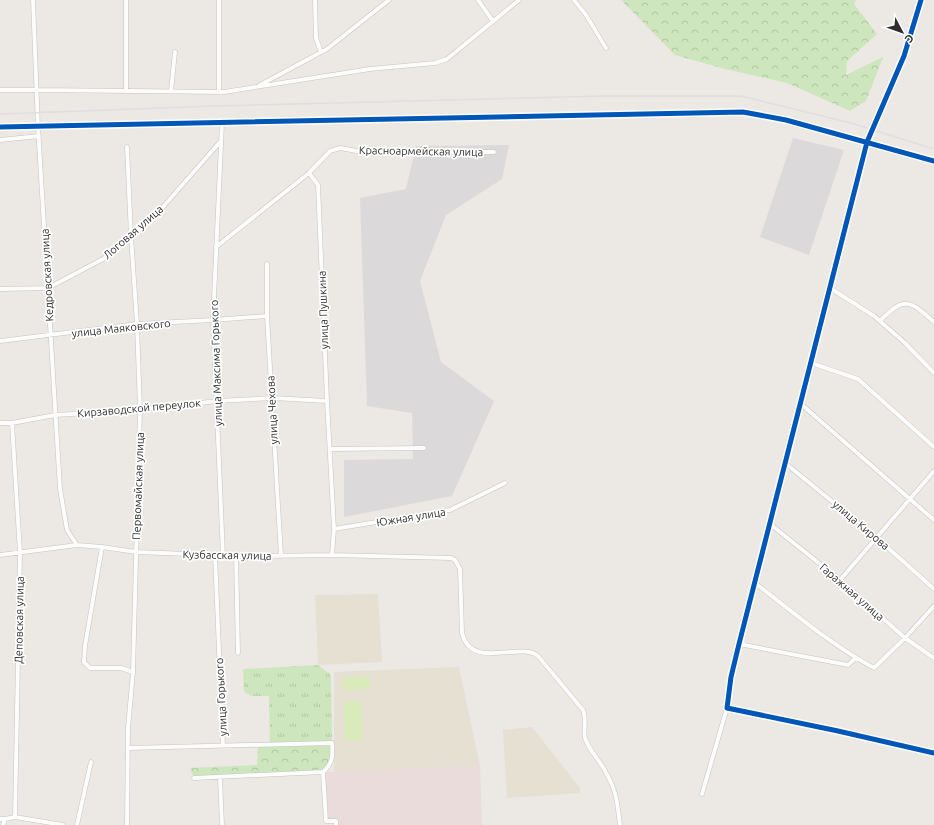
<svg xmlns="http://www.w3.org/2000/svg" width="934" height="825" font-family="Ubuntu,sans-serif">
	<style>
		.industrial { fill: #dcd9db }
		.education { fill: #e6e0d3 }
		.medical { fill: #e9dcdb }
		.grass { fill: url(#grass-tufts) }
		.forest { fill: url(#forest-crowns) }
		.pitch { fill: #d9eabb }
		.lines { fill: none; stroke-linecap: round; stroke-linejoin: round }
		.minor-casing { stroke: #c5c4c5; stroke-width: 5 }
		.tertiary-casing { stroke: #c5c4c5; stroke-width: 6 }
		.minor { stroke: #fcfcfb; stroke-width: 4 }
		.tertiary { stroke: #fcfcfb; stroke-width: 5 }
		.rail { stroke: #dfdfe1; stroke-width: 1.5 }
		.cycleway-casing { stroke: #fff; stroke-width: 8 }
		.cycleway { stroke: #0057b8; stroke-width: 5 }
		.labels { text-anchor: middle; stroke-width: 3.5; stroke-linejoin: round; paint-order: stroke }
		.street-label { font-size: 11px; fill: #2e2e2e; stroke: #fff }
	</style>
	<defs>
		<pattern id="grass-tufts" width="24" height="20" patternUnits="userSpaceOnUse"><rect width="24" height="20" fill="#cee6be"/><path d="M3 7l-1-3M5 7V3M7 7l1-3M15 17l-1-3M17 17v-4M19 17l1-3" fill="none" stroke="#b1c6a4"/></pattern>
		<pattern id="forest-crowns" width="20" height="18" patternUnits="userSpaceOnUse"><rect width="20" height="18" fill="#cee6be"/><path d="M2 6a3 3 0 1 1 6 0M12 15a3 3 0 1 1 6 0" fill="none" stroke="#b1c6a4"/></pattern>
	</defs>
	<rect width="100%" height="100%" fill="#ece8e4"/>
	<path class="industrial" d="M793,138l51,12 -35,105 -49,-18z
		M509,145l-7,34 -56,36 -26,66 21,81 53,39 -42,95 -108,21v-57l69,-1 -1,-46 -45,-7 -7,-208 46,-9 10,-43z"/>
	<path class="education" d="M378,594l4,68 -64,3 -3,-70z
		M459,667l21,99 -146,6v-100z
		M532,727l48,61v5l-73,5 -4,-68z"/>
	<path class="medical" d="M480,766l2,59h-146v-4h-10l-3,-49z"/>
	<path class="grass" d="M318,665l12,9 1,4 1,65 -62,2 -1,-49h-17l-8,-4 -1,-23z"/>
	<path class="forest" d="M621,0h235l-2,4 23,30 -30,27 -1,14 37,-18 -17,44 -16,10 -63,-28 -62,-14 -50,-14z
		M332,743l1,14 -10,15 -129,6 -4,-10 67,-3 1,-20z"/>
	<path class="pitch" d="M367,676l3,3v7l-2,3 -23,1 -2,-1v-11z
		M346,701l15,1 2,36 -1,2 -13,1 -3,-1 -1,-3 -1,-34z"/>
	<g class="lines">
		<g class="minor-casing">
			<path id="minor" d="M33,0l5,127 22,362 7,41 10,15
				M315,0l1,38 5,14
				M478,0l15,21
				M574,0l12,15 20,33
				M921,0l-17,56 -37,86 -128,502 -8,33 -4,31 111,23 96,22
				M260,85l67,-36 62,-49
				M0,90h37l187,2 146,-23 65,-6 12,-4 72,-59
				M126,91v-91
				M171,91l4,-39
				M219,92v-92
				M222,123l-9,197 10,236
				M0,140l39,-4
				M309,173l9,12 9,216 7,128 -2,26
				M216,247l93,-74 21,-22 10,-3 28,5 126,-1
				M267,264v52l14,240
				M830,288l44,28 31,27 29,30
				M0,289l48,-1 55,-29 52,-43 65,-74
				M880,321c24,-25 30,-21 54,1
				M0,341l137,-17 76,-4 54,-4
				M811,363l47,16 76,68
				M801,404l133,116
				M0,423h12l43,-8 85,-5 77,-9 56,-3 54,3
				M12,423l8,130 -5,264
				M330,449l94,-1
				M785,463l92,75 57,51
				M770,524l70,56 65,58 29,20
				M334,529l116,-19 55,-27
				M102,547l-17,99 -1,16 6,6h31l12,4
				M0,555l77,-10 25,2 34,5 79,3 45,1 72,-1 119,3 4,2 5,9 2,64c9,38 59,8 76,23l45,54c4,9 0,19 2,28 4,12 13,21 19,31 13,22 13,32 16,56
				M215,555l8,191
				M236,556l2,97
				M840,580l94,-109
				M755,583c38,29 76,62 119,85l31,-30 29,-32
				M739,644l109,21 8,-7
				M128,748l204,-5c1,13 1,20 -9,29
				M323,772l3,49h10v4
				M220,777l2,48
				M194,778l129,-6
				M702,794l25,-86
				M0,819h5l10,-2 48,8
				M3,825l2,-6
				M77,825l14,-63
				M127,825l1,-97 5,-56 7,-262 -3,-86 -6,-88 -4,-89"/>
		</g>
		<g class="tertiary-casing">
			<path id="tertiary" d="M0,127l743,-15 43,8 148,41"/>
		</g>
		<use href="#minor" class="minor"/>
		<use href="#tertiary" class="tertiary"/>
		<path class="rail" d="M0,114l215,-8 388,-10h138l110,27 83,26"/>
		<g class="cycleway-casing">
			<path id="cycleway" d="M921,0l-17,56 -37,86 -128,502 -8,33 -4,31 111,23 96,22
				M0,127l743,-15 43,8 148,41"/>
		</g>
		<use href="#cycleway" class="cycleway"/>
	</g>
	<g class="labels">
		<g class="street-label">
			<text transform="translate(421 151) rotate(1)" y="4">Красноармейская улица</text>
			<text transform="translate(133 232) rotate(-41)" y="4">Логовая улица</text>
			<text transform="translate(47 275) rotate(-93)" y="4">Кедровская улица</text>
			<text transform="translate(323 310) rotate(-92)" y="4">улица Пушкина</text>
			<text transform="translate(121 328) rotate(-6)" y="4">улица Маяковского</text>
			<text transform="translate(216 363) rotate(-92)" y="4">улица Максима Горького</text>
			<text transform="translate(139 408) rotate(-5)" y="4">Кирзаводской переулок</text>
			<text transform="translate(272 410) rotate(-93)" y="4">улица Чехова</text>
			<text transform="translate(138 486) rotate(-88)" y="4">Первомайская улица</text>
			<text transform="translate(411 517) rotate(-9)" y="4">Южная улица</text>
			<text transform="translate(861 525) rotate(40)" y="4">улица Кирова</text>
			<text transform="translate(227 555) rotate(1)" y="4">Кузбасская улица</text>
			<text transform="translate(852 592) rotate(41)" y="4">Гаражная улица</text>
			<text transform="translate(19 620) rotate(-89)" y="4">Деповская улица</text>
			<text transform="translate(221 697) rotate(-93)" y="4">улица Горького</text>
		</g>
	</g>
	<g transform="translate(902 32) rotate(131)" stroke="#ffffff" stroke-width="3" paint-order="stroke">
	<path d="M0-3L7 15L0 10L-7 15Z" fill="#2e2e2e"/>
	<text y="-6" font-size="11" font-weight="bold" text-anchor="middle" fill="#2e2e2e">С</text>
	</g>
</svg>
